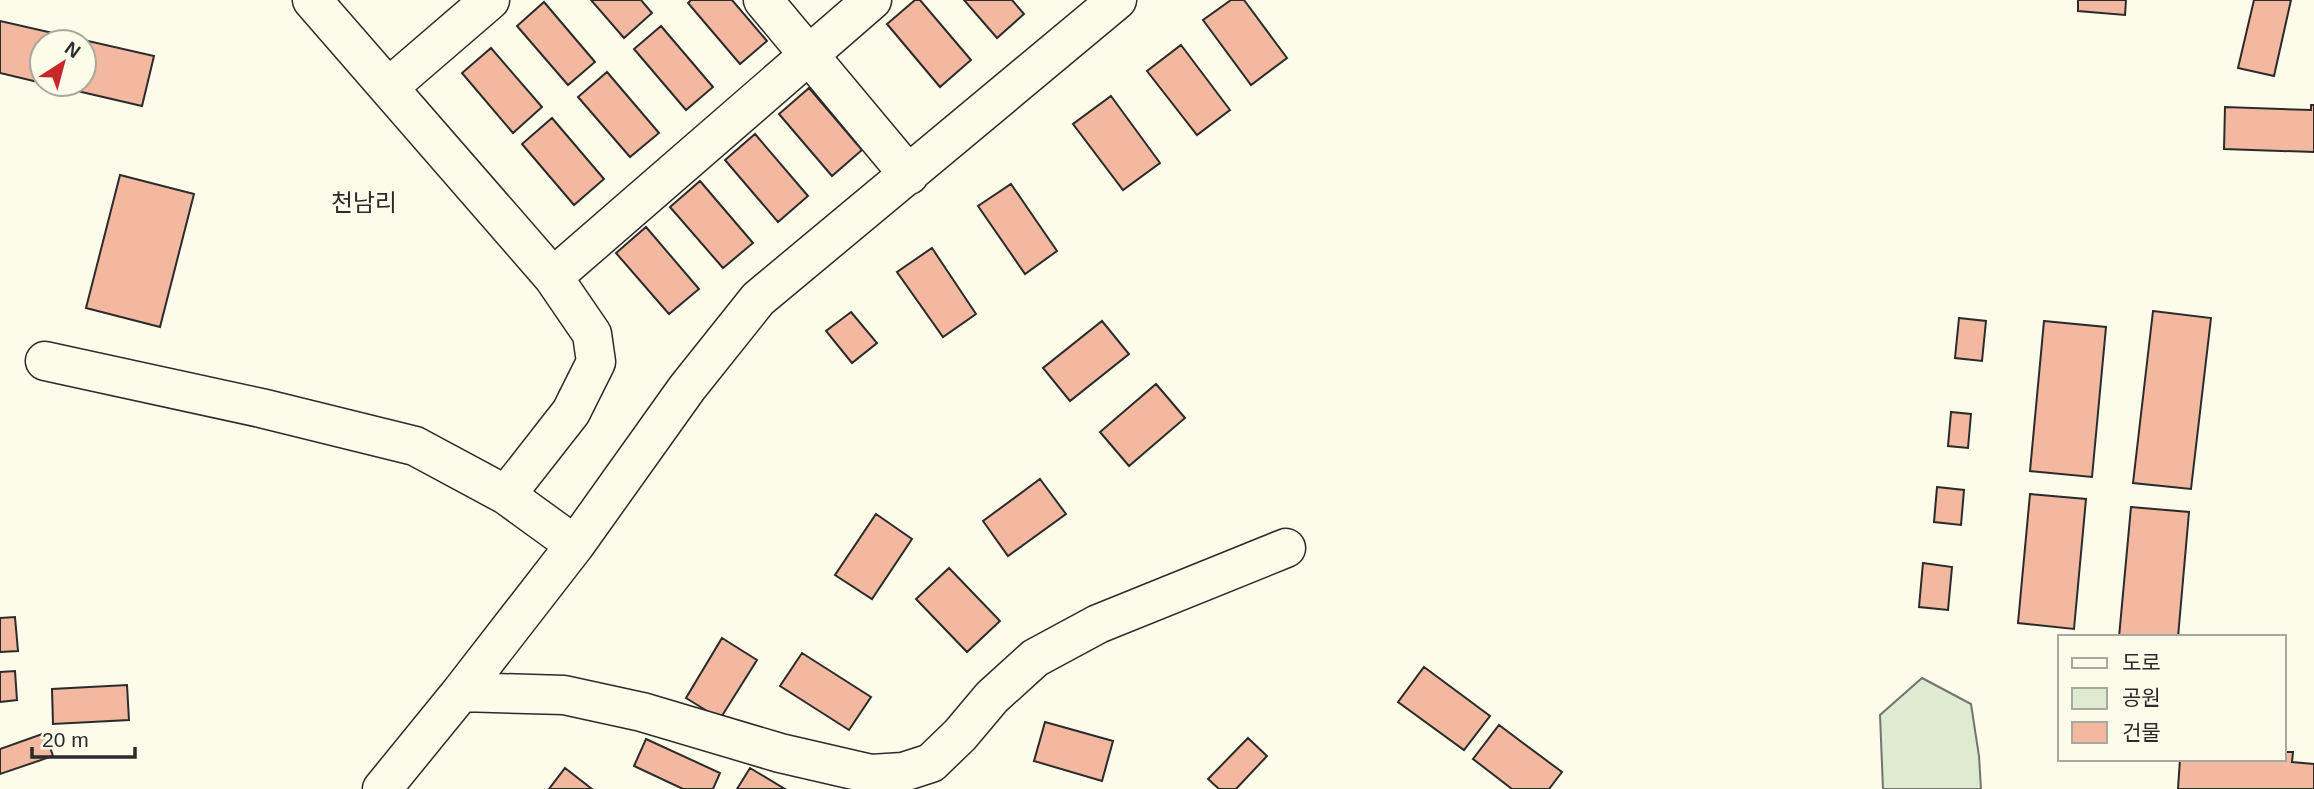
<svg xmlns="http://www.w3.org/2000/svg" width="2314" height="789" font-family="Arial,'Noto Sans KR',sans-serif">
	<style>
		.green { fill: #deebd1; stroke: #74746e; stroke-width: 2 }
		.building { fill: #f2b8a0; stroke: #2b2b2b; stroke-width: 2 }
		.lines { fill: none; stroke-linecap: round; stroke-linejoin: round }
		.minor-casing { stroke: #2b2b2b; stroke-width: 41 }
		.minor { stroke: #fdfbea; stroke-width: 38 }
		.labels { text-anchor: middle; stroke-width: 5; stroke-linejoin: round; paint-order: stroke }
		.quarter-label { font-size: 24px; fill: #2b2b2b; stroke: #fdfbea }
	</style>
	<rect width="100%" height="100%" fill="#fdfbea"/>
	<path class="green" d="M1922,678l49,26 8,52 2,33h-98l-3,-74z"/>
	<path class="building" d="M591,0h50l11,13 -28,25z
		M691,0h41l35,41 -27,23 -52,-61z
		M915,0h5l51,60 -31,27 -53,-63z
		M964,0h48l12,14 -27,24z
		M1231,0h13l43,58 -36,27 -48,-65z
		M2078,0h48l-1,15 -47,-4z
		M2254,0h37l-17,76 -36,-8z
		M544,2l51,60 -27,23 -51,-59z
		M0,21l154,35 -12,50 -95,-22h37v-42h-42v41l-42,-10z
		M661,26l52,61 -27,23 -52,-61z
		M1181,45l49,65 -33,25 -50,-64z
		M491,48l51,59 -29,26 -51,-60z
		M607,72l52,61 -29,24 -52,-60z
		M809,88l53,62 -30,26 -53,-62z
		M1111,96l49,67 -37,27 -50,-66z
		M2311,105h3v47l-90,-3 1,-42 86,3z
		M552,118l52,61 -30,26 -52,-61z
		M755,134l53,62 -30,26 -53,-62z
		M120,175l74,19 -34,133 -74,-19z
		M700,181l53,62 -30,25 -53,-61z
		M1011,184l46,67 -32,23 -47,-68z
		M646,227l53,62 -30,25 -53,-61z
		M932,248l44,66 -33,23 -46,-65z
		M2153,311l58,7 -20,171 -58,-6z
		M851,312l26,31 -25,20 -26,-32z
		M1959,318l27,3 -4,40 -27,-3z
		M1102,321l27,33 -59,47 -27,-33z
		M2044,321l62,6 -14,150 -62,-6z
		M1156,384l29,34 -56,48 -29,-34z
		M1951,412l20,2 -3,34 -20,-2z
		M1040,479l26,35 -58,42 -25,-35z
		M1937,487l27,3 -3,35 -27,-3z
		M2030,494l56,5 -12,130 -56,-6z
		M2131,507l58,5 -11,125h-59z
		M876,514l36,25 -40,60 -37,-24z
		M1923,563l29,4 -4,43 -29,-3z
		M949,568l51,53 -33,31 -51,-53z
		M15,617l3,34 -18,1v-34z
		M722,638l35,22 -37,59 -34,-21z
		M802,653l69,44 -22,33 -69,-44z
		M1424,667l66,49 -26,34 -66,-48z
		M15,671l2,29 -17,2v-30z
		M127,685l2,35 -76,4 -1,-35z
		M1045,722l68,19 -11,40 -68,-20z
		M1499,725l63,47 -13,17h-37l-39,-30z
		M45,733l8,23 -53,18v-25z
		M1248,738l19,18 -31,33h-17l-11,-10z
		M646,739l74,34 -7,16h-30l-49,-23z
		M2284,752h9l-1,10 22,2v25h-136l2,-30 92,1 12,-1z
		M565,768l27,21h-43z
		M750,768l35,21h-48z"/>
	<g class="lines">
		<g class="minor-casing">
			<path id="minor" d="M312,0l241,277 39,57 4,28 -25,50 -65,83
				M763,0l146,175
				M389,87l101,-87
				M553,277l319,-277
				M45,361l216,47 154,38 91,49 69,50
				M461,692l103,3 78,17 138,41 91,21 32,-2 28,-9 29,-28 32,-38 43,-39 63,-34 188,-76
				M382,789l79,-97 114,-147 112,-157 71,-89 359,-299"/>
		</g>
		<use href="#minor" class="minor"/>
	</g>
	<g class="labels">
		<g class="quarter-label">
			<text x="364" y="211">천남리</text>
		</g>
	</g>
	<rect x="2058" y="635" width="228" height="126" fill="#fdfbea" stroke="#a9a89e" stroke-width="2"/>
	<rect x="2072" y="658" width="35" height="10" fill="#fdfbea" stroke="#a9a89e" stroke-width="2"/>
	<text x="2122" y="670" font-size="21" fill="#2b2b2b">도로</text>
	<rect x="2072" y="688" width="35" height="21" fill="#deebd1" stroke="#a9a89e" stroke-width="2"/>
	<text x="2122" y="705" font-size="21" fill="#2b2b2b">공원</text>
	<rect x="2072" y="722" width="35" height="21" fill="#f2b8a0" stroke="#a9a89e" stroke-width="2"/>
	<text x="2122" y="740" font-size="21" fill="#2b2b2b">건물</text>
	<g transform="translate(63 63) rotate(36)"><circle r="33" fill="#fdfbea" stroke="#a9a89e" stroke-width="2"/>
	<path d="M0-5L12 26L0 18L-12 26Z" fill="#c62828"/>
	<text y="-10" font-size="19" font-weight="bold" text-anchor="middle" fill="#2b2b2b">N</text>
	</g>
	<path d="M32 747v10h103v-10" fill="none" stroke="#2b2b2b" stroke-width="3.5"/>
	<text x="42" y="747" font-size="21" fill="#2b2b2b" stroke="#fdfbea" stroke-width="5" paint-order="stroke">20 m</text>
</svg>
